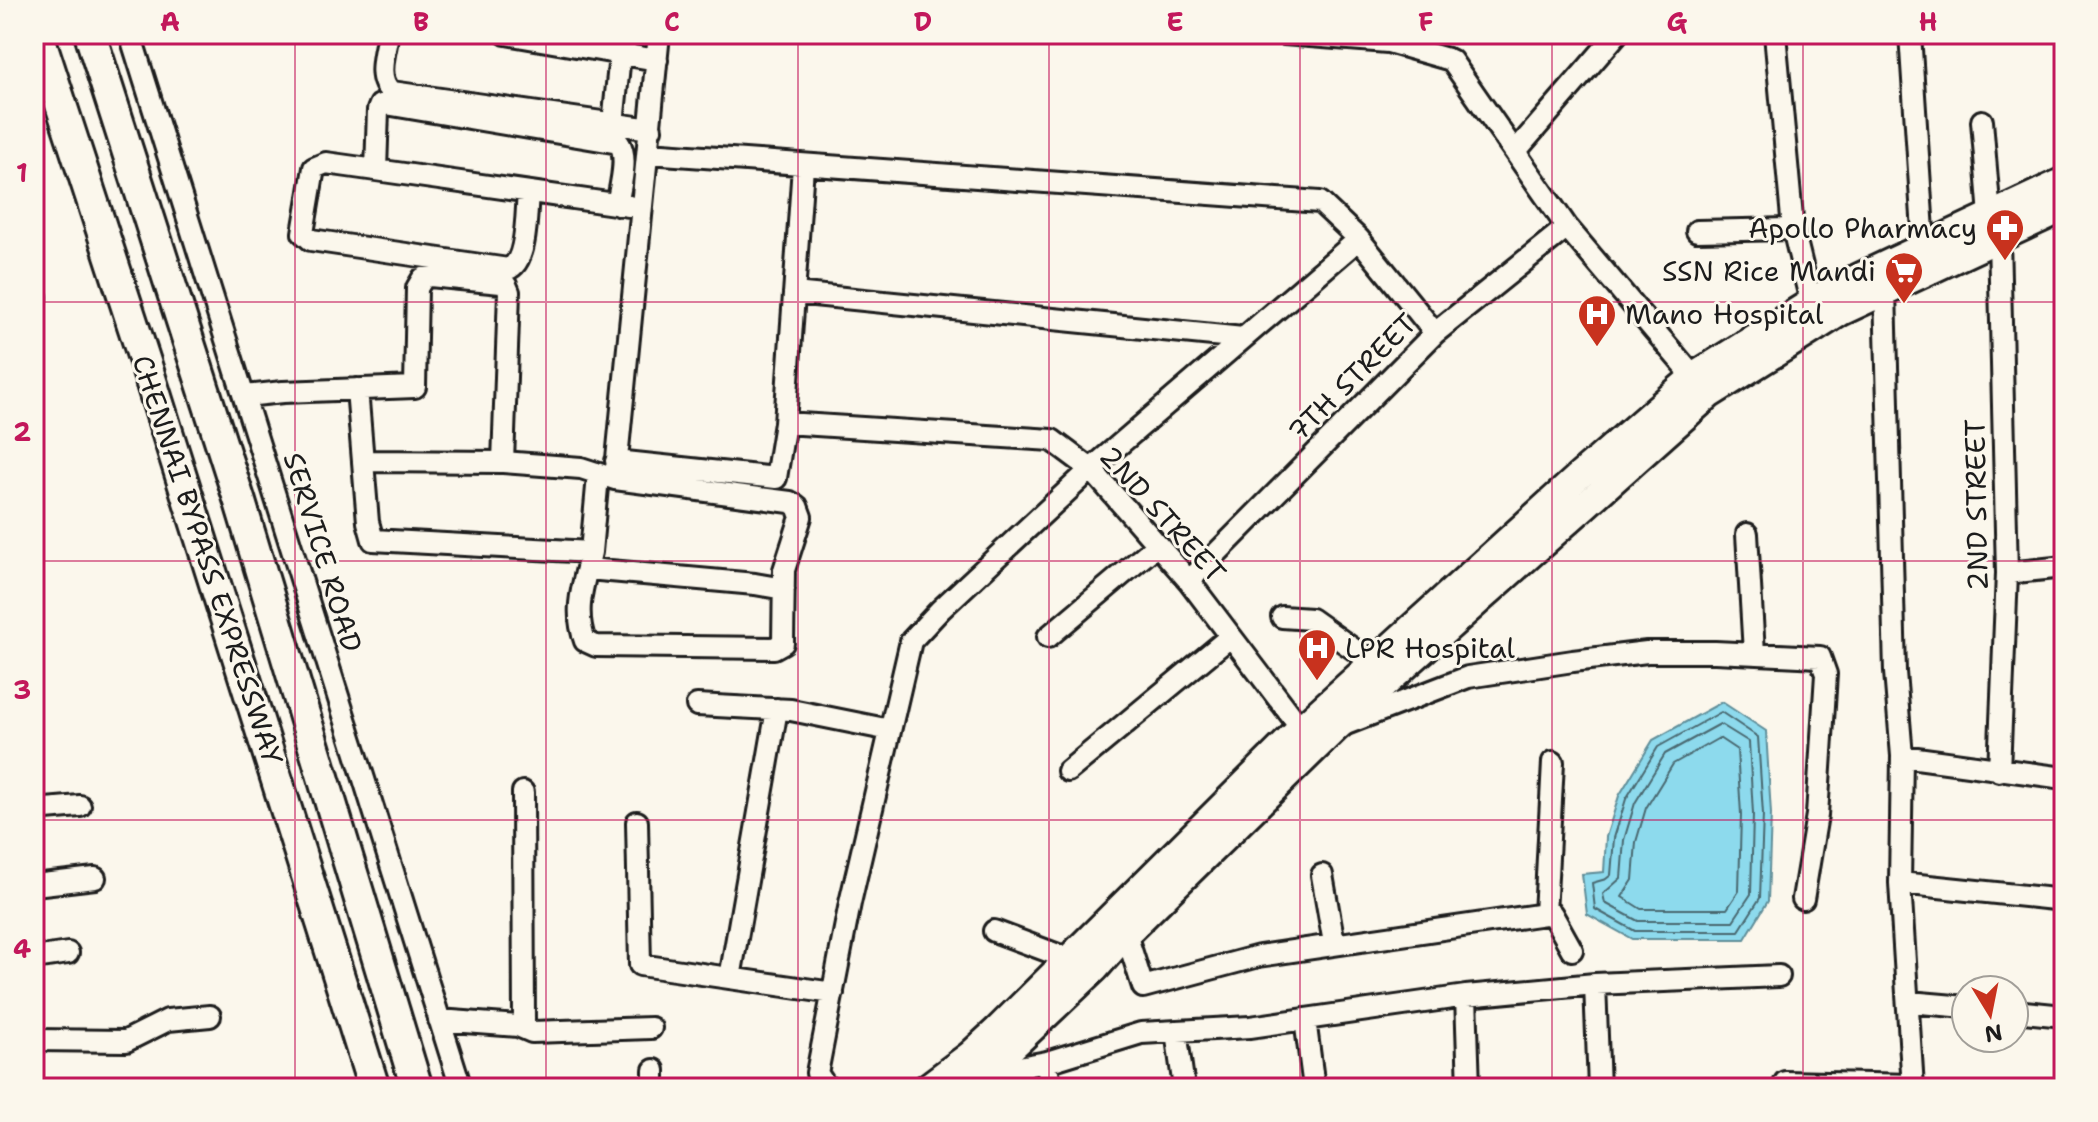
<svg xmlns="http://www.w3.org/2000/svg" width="2098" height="1122" font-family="'Shantell Sans',sans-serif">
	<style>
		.water { fill: #8ddaed; stroke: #608e99; stroke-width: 2 }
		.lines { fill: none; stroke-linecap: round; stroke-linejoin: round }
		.shore { stroke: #496870; stroke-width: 2 }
		.minor-casing { stroke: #1c1c1c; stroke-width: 26 }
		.major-casing { stroke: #1c1c1c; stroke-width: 32 }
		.highway-casing { stroke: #1c1c1c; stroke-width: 36 }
		.minor { stroke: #fbf7ec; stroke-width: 20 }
		.major { stroke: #fbf7ec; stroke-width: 26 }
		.highway { stroke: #fbf7ec; stroke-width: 30 }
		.grid { fill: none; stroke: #c2185b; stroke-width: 2; stroke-opacity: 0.55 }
		.labels { text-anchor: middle; stroke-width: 6; stroke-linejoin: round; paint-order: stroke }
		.poi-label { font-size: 28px; fill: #1c1c1c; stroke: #fbf7ec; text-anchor: end }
		.street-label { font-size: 28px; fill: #1c1c1c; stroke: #fbf7ec }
		.neatline { fill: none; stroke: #c2185b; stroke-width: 3 }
		.grid-label { font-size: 26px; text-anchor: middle; font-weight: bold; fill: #c2185b }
	</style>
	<rect width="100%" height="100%" fill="#fbf7ec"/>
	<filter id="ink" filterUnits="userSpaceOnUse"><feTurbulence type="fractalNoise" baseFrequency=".0125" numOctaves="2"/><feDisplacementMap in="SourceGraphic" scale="16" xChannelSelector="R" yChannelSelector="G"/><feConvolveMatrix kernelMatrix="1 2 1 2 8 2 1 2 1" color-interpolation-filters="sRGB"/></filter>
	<g filter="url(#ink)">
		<path class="water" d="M1722,702l44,29 5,83 -3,87 -23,38h-113l-45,-25 -5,-40 22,-2 2,-35 13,-41 34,-56z"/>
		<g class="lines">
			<path class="shore" d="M1721,712l37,25 5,77 -3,84 -21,33h-104l-40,-22 -3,-26 14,-4 5,-4 3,-37 12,-39 32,-52z
				M1720,724l29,18 4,72 -2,80 -18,27h-95l-33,-18 -2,-9 18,-16 3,-38 11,-37 30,-49z
				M1719,738l18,12 4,64 -2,77 -12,18h-86l-19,-12 11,-17 3,-38 10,-34 27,-44z"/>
			<g class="minor-casing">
				<path id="minor" d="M130,34l331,1054
					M388,34c-3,18 -13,46 4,58l259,37
					M506,34l151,26
					M1284,34l104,8 63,18 116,167 136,161
					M1775,34l18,195 18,73
					M1910,34l14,213
					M1982,121l8,95
					M613,124l7,-69
					M1515,152l102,-118
					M649,153l671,49 39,37 76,94
					M376,170l253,36
					M528,192c-2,19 0,70 -20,77l-197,-29 -8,-7 11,-65 12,-5 50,7 2,-60 2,-5 6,-1 233,39c10,14 1,44 -2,62
					M1697,231l96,-2
					M1885,290l10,382 7,84 -2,127 13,205
					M794,293l449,45
					M34,297h2
					M357,389l11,133 5,18 218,12c-7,31 -18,57 -6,89l11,5 178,2 9,-5 1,-73 17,-53 -4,-11 -7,-4 -175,-23
					M245,396l38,-4 132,-5 2,-99 6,-10 7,-2 71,7 5,2 3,7 -6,170 78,6 34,11 44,-445
					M785,423l267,17 39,29 98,112 120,158
					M364,461l139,1
					M616,461l160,17 9,-55 18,-257
					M1747,534l7,119
					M591,552l7,-76
					M588,569l167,15 29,5
					M2007,573l57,-6
					M1189,581l246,-248 132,-106
					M1282,617l29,2 62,44
					M1048,637l109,-92
					M697,705l94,5 99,20
					M1346,724l122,-47 105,-16 74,-9h68l105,5 6,17 -9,141 -14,84
					M1902,756l162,22
					M1068,771l162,-134
					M1999,771l8,-198 -8,-335
					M34,810l46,-4
					M637,822l3,143 193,28
					M1322,875l12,68
					M1900,883l164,17
					M34,885l61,-7
					M1545,914l8,-152
					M994,931l75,28
					M1126,934l17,53 116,-31 286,-42h7l20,36
					M34,958l34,-5
					M730,978l47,-269
					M1595,984l184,-8
					M1466,996l3,92
					M1909,1002l57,5
					M2014,1011l50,5
					M1305,1019l9,69
					M439,1020l79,6 6,-3 -1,-231
					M518,1026l14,6 119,-4
					M1176,1031l8,57
					M34,1040l92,1 42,-21 42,-4
					M1047,1062l3,26
					M654,1070v18
					M985,1073l62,-11 94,-29 109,-6 216,-31 129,-12 4,104
					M1785,1082l128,3
					M827,1088l-10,-15 33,-170 61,-262 29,-31 151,-141 268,-230"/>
			</g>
			<g class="major-casing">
				<path id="major" d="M926,1088l44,-33 27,-25 305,-303 277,-251 115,-100 135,-85 235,-110
					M965,1088l20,-15 111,-105 30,-34 209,-205 374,-334 132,-83 223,-104"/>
			</g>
			<g class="highway-casing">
				<path id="highway" d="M38,34l108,331 228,723
					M90,34l150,468 177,586"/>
			</g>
			<use href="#minor" class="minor"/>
			<use href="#major" class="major"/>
			<use href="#highway" class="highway"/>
		</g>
	</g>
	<path class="grid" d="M295,34v1054M546,34v1054M798,34v1054M1049,34v1054M1300,34v1054M1552,34v1054M1803,34v1054M34,302h2030M34,561h2030M34,820h2030"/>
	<defs>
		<g id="pharmacy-pin" transform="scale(2)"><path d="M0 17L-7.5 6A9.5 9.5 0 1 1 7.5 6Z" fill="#c8321e" stroke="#fbf7ec"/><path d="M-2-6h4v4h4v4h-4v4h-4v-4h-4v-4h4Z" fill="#fff"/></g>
		<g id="supermarket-pin" transform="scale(2)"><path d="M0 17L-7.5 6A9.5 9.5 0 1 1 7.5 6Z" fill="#c8321e" stroke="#fbf7ec"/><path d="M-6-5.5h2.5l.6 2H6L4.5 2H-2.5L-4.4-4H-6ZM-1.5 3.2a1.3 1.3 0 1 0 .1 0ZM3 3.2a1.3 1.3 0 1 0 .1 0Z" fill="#fff"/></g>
		<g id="hospital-pin" transform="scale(2)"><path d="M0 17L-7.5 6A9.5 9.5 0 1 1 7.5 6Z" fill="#c8321e" stroke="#fbf7ec"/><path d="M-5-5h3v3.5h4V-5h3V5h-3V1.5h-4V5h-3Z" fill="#fff"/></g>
	</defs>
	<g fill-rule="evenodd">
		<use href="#pharmacy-pin" x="2005" y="228"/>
		<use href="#supermarket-pin" x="1904" y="271"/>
		<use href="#hospital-pin" x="1597" y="314"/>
		<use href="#hospital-pin" x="1317" y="648"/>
	</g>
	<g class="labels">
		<g class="poi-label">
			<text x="1977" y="238">Apollo Pharmacy</text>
			<text x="1876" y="281">SSN Rice Mandi</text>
			<text x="1625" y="324" text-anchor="start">Mano Hospital</text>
			<text x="1345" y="658" text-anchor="start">LPR Hospital</text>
		</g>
		<g class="street-label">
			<text transform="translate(1352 377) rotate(-45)" y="10">7TH STREET</text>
			<text transform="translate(1976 505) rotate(-91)" y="10">2ND STREET</text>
			<text transform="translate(1163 514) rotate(48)" y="10">2ND STREET</text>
			<text transform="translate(323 552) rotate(73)" y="10">SERVICE ROAD</text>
			<text transform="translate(208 560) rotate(72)" y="10">CHENNAI BYPASS EXPRESSWAY</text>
		</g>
	</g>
	<rect width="2098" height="1122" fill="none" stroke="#fbf7ec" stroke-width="88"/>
	<g transform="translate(1990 1014) rotate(170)"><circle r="38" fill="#fbf7ec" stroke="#a29f99" stroke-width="2"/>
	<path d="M0-6L14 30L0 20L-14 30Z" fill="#c8321e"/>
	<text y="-12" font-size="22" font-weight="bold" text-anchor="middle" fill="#1c1c1c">N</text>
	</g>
	<rect x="44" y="44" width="2010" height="1034" class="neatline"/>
	<g class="grid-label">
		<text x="170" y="31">A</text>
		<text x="421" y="31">B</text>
		<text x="672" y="31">C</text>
		<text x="923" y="31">D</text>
		<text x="1175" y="31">E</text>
		<text x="1426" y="31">F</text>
		<text x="1677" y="31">G</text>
		<text x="1928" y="31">H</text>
		<text x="22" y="182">1</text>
		<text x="22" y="441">2</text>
		<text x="22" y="699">3</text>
		<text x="22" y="958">4</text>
	</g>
</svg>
